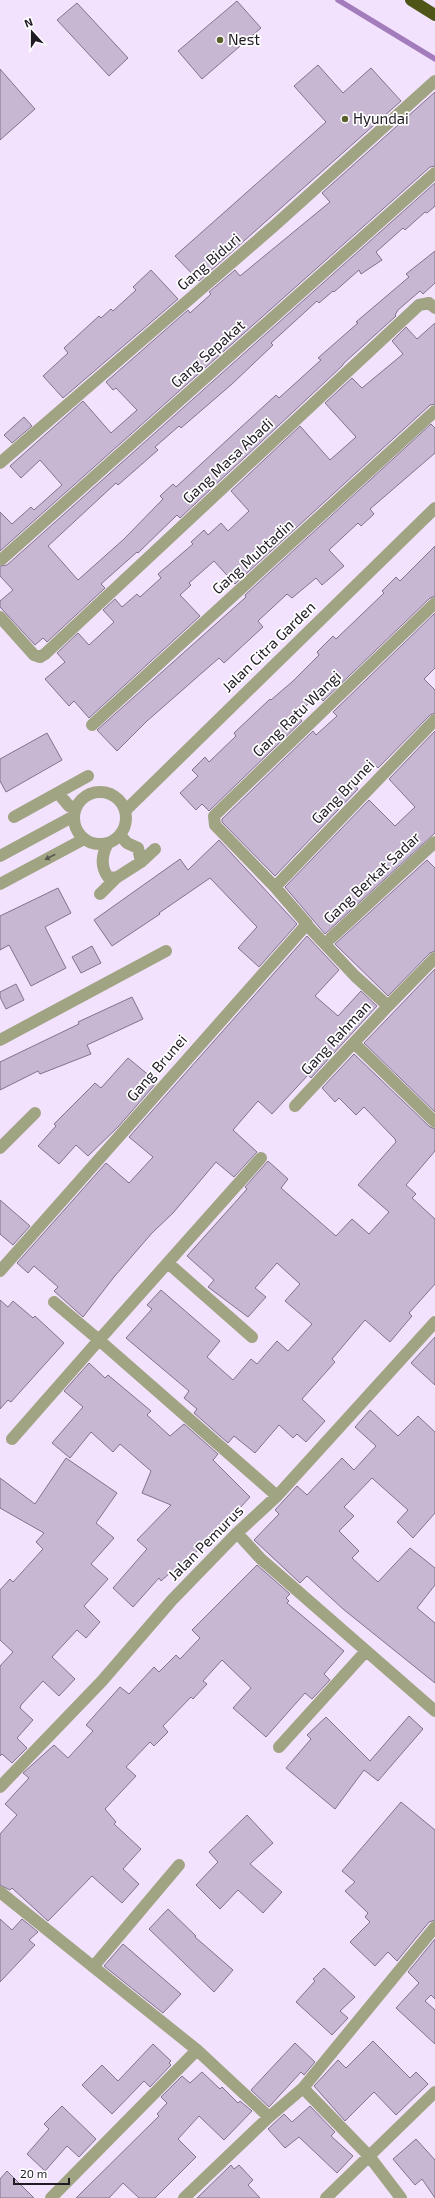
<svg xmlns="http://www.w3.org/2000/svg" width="435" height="2198" font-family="'Exo 2',sans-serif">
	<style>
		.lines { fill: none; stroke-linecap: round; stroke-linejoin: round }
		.stream { stroke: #a37cbc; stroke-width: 5.5 }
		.building { fill: #c7b7d2; stroke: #82738b }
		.minor { stroke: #a0a483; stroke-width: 12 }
		.highway { stroke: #4f5417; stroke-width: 12 }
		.oneway { fill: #5a584f }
		.poi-dot { fill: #5b602d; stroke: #fff; stroke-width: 1.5 }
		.labels { text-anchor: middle; stroke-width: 3.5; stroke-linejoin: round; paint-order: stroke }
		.poi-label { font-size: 15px; fill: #201a24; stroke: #fff; text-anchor: start }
		.street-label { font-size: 15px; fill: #201a24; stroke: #fff }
	</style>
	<rect width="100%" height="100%" fill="#f3e2fe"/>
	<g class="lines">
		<path class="stream" d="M338,0l97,59"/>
	</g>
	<path class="building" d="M237,1l24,27 -59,51 -24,-28z
		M77,3l51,55 -19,18 -52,-56z
		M318,65l25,28 28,-25 30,33 -202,180 -24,-25 151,-134 -32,-36z
		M0,69l35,40 -35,31z
		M435,92v74l-5,1 -430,384v-39l12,12 19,-17 3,3 28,-25 -22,-25 -19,18 -11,-12 73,-65 28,32 26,-23 -21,-22 -3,2 -7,-8 82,-72 2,3 21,-19 -2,-2 26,-22 5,6 90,-74 -8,-9z
		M435,183v23l-8,7 -2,-1 -20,18 -2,-2 -27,24 6,8 -21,14 -2,-4 -25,22 -1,-1 -14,12 -2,-2 -46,42 2,2 -41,39 -51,44 -2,-2 -24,21 3,3 -40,35 -2,-2 -68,63 30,34 46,-41 39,-40 -3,-3 13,-12 3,3 100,-92 3,3 42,-38 -3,-2 40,-35 -2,-1 53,-45 -3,-3 29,-23v32l-12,11 -3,-3 -22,19 -3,5 1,1 -52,47 -2,3 -162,152 -3,-3 -39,38 -1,-1 -36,32 4,4 -58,54 -4,-4 -8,7 -35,-38v-6l13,-11 -13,-14v-10l7,-1z
		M151,270l27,29 -115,99 -20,-22 25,-23 -4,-5 35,-32 2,2 10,-9 2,2 23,-21 -3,-3z
		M435,323v81l-5,1 -195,179 -21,-23 -25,22 2,2 -11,10 20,21 -111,102 -15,-17 -5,5 -24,-27 20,-17 -8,-9 21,-20 11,12 25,-23 -11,-12 12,-11 7,8 15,-13 3,3 21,-19 -3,-4 35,-30 -2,-2 13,-12 4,5 13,-12 7,8 21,-20 -18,-20 69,-65 30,34 26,-23 -31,-34 27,-25 10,10 41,-34 -11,-13 14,-14 11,12z
		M24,417l8,9 -20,17 -8,-8z
		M431,424l4,4v25l-65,56 4,5 -13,12 -3,-3 -29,27 15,16 -22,19 -6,-7 -24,20 -5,-4 -29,27 5,6 -39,36 -5,-5 -72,63 -30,30 -20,-21 149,-133 -1,-2z
		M435,546v50l-5,2 -107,103 -6,-6 -20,20 5,6 -93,90 -7,-7 -6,6 -16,-17 18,-17 -6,-6 13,-13 4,5 27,-26 -2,-3 36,-34 1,1 22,-19 26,-26 -2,-3 16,-16 3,3 48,-46 -2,-2 14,-14 4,4z
		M435,613v55l-11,11 11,11v23l-5,2 -52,53 -3,-3 -20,20 3,4 -83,87 -53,-54v-3l91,-88 3,4 21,-19 -4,-4z
		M435,731v102l-110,101 -40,-47 84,-87 26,26 20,-19 -26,-28z
		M47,733l15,27 -56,32 -6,-11v-22z
		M219,840l78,84 -38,43 -21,-19 19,-21 -47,-49 -51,35 1,1 -48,32 -18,-26 86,-61 8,11z
		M427,860l8,8v83l-5,2 -42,43 -53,-52z
		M58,888l13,25 -26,14 21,41 -35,18 -22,-41 -9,5v-34z
		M307,936l32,34 -24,26 23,20 23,-25 16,15 -66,72 -3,-3 -36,39 -14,-13 -25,29 24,22 -23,25 -18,-15 -43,51 -21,20 -38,44 -31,40 -29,-26 4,-4 -24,-21 -6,7 -11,-10 89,-100 23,20 24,-26 -24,-20z
		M92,946l9,17 -20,10 -9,-16z
		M435,969v143l-71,-69z
		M16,984l8,16 -18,9 -6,-12v-5z
		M132,997l11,22 -56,26 4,9 -51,20 -2,-3 -38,19v-28l79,-38 -1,-2z
		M354,1054l76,73 5,2v22l-29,34 10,9 -4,4 23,21v65l-26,29 3,3 -22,26 -25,-22 -33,39 3,3 -33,37 23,22 -19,21 -9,-8 -4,4 -14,-13 -24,28 -21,-17 -6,7 -34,-30 3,-4 -13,-11 5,-7 -63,-53 26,-29 -5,-4 14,-15 59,51 -13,16 26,23 18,-21 6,5 20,-23 11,10 24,-27 -27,-23 15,-17 -23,-21 -22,25 11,9 -18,20 -40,-30 6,-7 -27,-24 52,-58 8,-9 -2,-2 23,-26 20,18 -7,9 55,48 16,-17 17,15 20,-22 -31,-27 38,-43 -1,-3 -31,-32 -8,8 -17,-17 -4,4 -13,-14z
		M128,1058l29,24 -39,45 -30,29 -12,-11 -17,19 -21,-18 18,-20 -2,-2 41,-41 6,5z
		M0,1200l30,26 -17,19 -13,-11z
		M0,1300l8,7 5,-6 20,17 2,-2 29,27 -53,59 -3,-2 -8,9z
		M435,1337v48l-24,-22z
		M89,1363l16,15 3,-3 43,36 -4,4 23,21 14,-12 34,30 -5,6 37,37 -49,53 -1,-2 -26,27 -3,-3 -10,9 -2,-3 -26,29 -20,-19 34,-39 -10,-9 34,-35 -29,-12 9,-22 -31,-27 -7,8 -22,-20 -21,26 -18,-15 31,-36 -19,-16z
		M370,1410l28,26 20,-20 17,16v81l-22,25 -16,-16 11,-12 -36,-32 -28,29 10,9 -15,15 20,20 -7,7 26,24 32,-34 25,20v17l-18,23 18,15v60l-92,-74 -36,-33 -7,7 -46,-43 25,-26 -4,-4 22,-24 10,9 35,-37 12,12 22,-24 -21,-19z
		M66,1458l51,35 -21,30 18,15 -23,26 17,15 -24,27 16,16 -14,16 -9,-8 -25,27 23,22 -16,17 -16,-15 -22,24 -1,3 13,12 -16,18 10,10 -15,15 -10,-9 -2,2v-90l13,-14 -13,-12v-50l10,-11 3,3 30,-33 -7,-7 8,-9 -44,-25v-30l35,26z
		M257,1565l33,29 -4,4 3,3 -2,2 57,48 -20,23 6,6 -18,19 -7,-6 -39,44 -33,-29 18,-20 -29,-28 -19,21 4,3 -14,15 -2,-2 -28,29 5,6 -14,14 -4,-4 -24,25 10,9 -31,33 11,13 -2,2 27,25 -18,20 16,15 -17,19 -30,-27 -44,45 -36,-33 -2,2 -10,-5v-51l17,-19 -12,-11 24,-26 -6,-5 31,-28 14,13 25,-27 -7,-6 34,-38 9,7 25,-27 5,5 17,-17 4,4 20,-21 -8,-8z
		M409,1716l14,13 -45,52 -14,-11 -29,39 -49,-41 25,-29 -4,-4 19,-18 44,44z
		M401,1802l34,28v90l-6,2 -32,39 -9,-9 -13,14 -25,-24 20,-20 -5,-5 3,-4 -23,-22 10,-9 -13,-11z
		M247,1815l26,28 -23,21 32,28 -19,21 -25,-23 -18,19 -24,-24 22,-23 -9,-10z
		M168,1909l28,27 -1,1 38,33 -19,22 -65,-63z
		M0,1919l12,11 10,-11 16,13 -9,8 6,5 -35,37z
		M435,1939v60l-4,-4 -6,6 10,9v34l-39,-36 23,-25 -11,-11z
		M123,1944l58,50 -18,19 -59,-47z
		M324,1968l31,29 -15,14 8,7 -16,17 -36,-33 19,-21 -2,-2z
		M373,2041l37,37 6,-6 12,12 -32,31 -22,-23 -29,29 -31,-35 24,-26 8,8z
		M295,2043l20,19 -11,13 -3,-3 -32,35 -18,-17z
		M153,2044l18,17 -2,2 2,2 -21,22 -6,-6 -32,33 -30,-29 20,-20 16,16z
		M202,2072l18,17 2,-2 16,16 2,-2 12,10 -28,29 -25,-24 -21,23 18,18 -41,41h-16l-16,-15 -14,15h-33l83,-82 -2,-2 10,-11 -6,-6 21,-21 8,7z
		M62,2106l34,33 -17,18 -12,-11 -22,25 -18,-17 22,-25 -5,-5z
		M310,2106l25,26 -4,4 22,20 -16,17 -38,-36 -14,11 -17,-19 16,-15 8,8z
		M416,2139l19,21v38l-13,-19 -7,6 -22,-26z
		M231,2165l3,4 5,-4 14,15 -5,5 12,13h-63z
		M7,2171l27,27h-34v-19z"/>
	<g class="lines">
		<path class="minor" d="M0,463l274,-237 161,-145
			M2,559l433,-386
			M0,617l34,38 6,2 5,-3 374,-349 10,-2 6,5
			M92,725l343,-314
			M74 818a26 26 0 1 1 52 0a26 26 0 1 1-52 0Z
			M58,793l11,13 7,1
			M126,810l309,-302
			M14,817l74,-41
			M120,835l7,8 11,5 3,14
			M108,843c-6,11 -8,23 0,34l8,1
			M0,856l74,-40
			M0,884l84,-45
			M275,887l-60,-62 -1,-9 221,-213
			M100,894l16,-16 25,-16 14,-13
			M331,938l104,-96
			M388,1006l47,-48
			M0,1040l166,-89
			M354,1043l81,79
			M295,1106l93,-100 -33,-30 -50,-53
			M0,1148l35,-35
			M168,1263l84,74
			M0,1271l307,-347 -32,-37 160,-167
			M54,1302l45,38 162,-182
			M12,1439l87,-99 178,156
			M237,1533l24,26 174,152
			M279,1747l87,-96
			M0,1787l102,-106 70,-81 65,-67 40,-37 158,-174
			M0,1892l197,158 72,67 -85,81
			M93,1967l86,-102
			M303,2088l66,68 32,42
			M269,2117l34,-29 132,-161
			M51,2198l146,-148
			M326,2198l109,-106"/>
		<path class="highway" d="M411,0l24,15"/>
	</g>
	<defs><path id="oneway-solid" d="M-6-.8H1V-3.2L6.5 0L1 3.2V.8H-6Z"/></defs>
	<use class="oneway" href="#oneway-solid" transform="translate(50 857) rotate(152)"/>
	<g class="poi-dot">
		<circle cx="220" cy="40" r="4"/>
		<circle cx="345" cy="119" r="4"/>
	</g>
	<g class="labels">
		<g class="poi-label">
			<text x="228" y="45">Nest</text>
			<text x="353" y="124">Hyundai</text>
		</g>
		<g class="street-label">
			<text transform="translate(209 262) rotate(-41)" y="5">Gang Biduri</text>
			<text transform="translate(208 354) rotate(-42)" y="5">Gang Sepakat</text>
			<text transform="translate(228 461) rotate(-43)" y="5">Gang Masa Abadi</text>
			<text transform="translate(253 557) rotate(-42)" y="5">Gang Mubtadin</text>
			<text transform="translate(269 647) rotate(-44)" y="5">Jalan Citra Garden</text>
			<text transform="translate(297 714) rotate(-44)" y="5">Gang Ratu Wangi</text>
			<text transform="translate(343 792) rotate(-46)" y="5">Gang Brunei</text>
			<text transform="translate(372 878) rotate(-43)" y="5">Gang Berkat Sadar</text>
			<text transform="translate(336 1038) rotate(-47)" y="5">Gang Rahman</text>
			<text transform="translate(157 1068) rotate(-49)" y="5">Gang Brunei</text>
			<text transform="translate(206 1543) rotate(-45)" y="5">Jalan Pemurus</text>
		</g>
	</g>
	<g transform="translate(32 32) rotate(339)" stroke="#ffffff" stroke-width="3" paint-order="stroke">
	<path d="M0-3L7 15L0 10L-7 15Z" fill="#201a24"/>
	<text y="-6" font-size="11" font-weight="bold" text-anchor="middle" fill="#201a24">N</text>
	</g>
	<path d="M14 2178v6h55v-6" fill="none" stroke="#201a24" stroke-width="2"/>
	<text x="20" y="2178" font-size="12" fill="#201a24" stroke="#ffffff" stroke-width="3" paint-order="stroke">20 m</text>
</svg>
